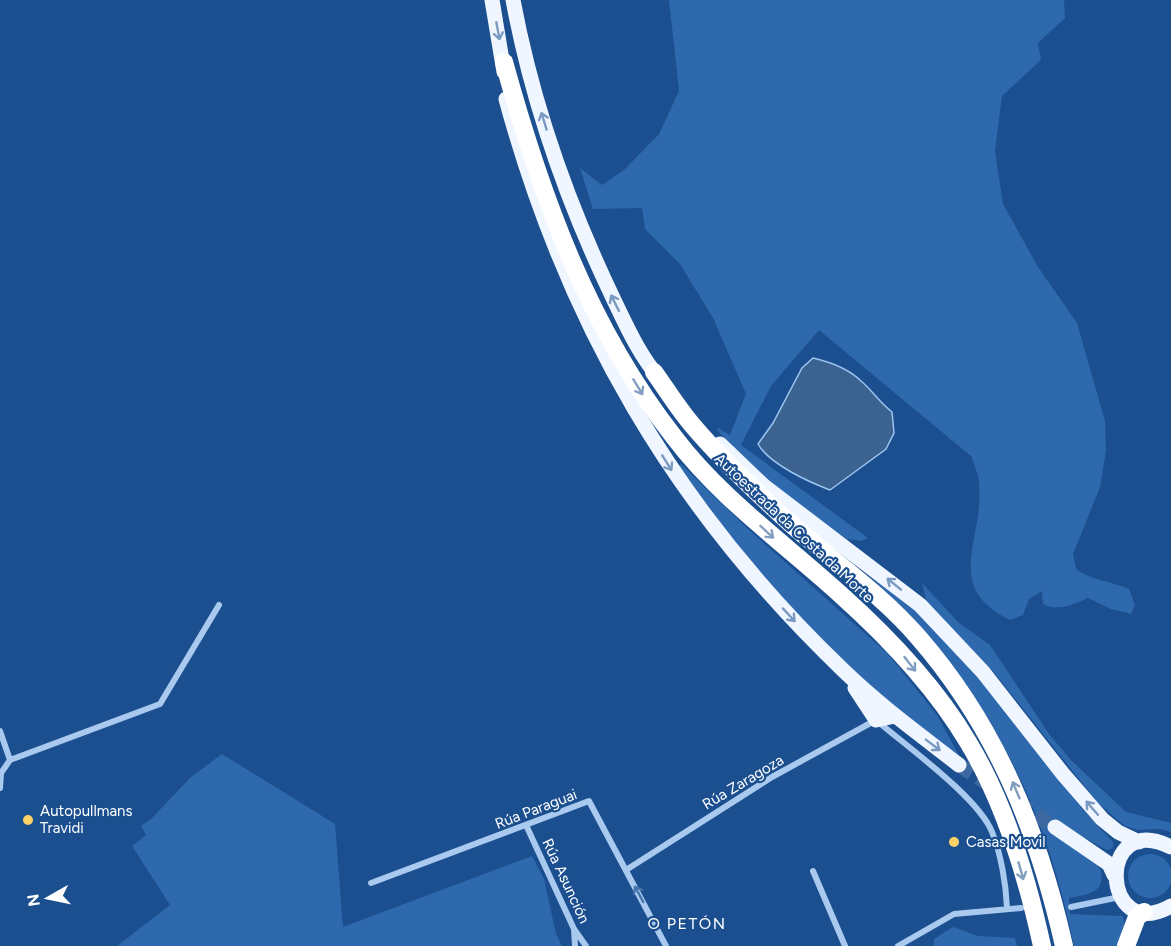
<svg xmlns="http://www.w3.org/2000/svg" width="1171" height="946" font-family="Figtree,sans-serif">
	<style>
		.green { fill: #2e69ad }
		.water { fill: #3c6290; stroke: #9cc4f0; stroke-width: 1.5 }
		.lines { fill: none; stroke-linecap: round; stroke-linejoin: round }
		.primary-tunnel { stroke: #3d69a0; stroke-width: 15; stroke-dasharray: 15 8; stroke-linecap: butt }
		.minor { stroke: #a9c9ee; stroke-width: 6 }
		.primary { stroke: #f0f6ff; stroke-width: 15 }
		.motorway { stroke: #fff; stroke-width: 18 }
		.oneway { stroke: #7b9ac1 }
		.oneway2 { stroke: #829ec1 }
		.oneway3 { stroke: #4674ac }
		.poi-dot { fill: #ffd166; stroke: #1b4f8f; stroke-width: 2 }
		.labels { text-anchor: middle; stroke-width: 4.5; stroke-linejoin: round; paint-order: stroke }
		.street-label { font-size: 15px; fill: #fff; stroke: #1b4f8f }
		.poi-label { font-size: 15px; fill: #fff; stroke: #1b4f8f; text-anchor: start }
		.neighbourhood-label { font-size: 16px; letter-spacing: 1.5px; fill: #fff; stroke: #1b4f8f }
	</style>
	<rect width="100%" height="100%" fill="#1b4f8f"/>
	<path class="green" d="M669,0h395l1,18 -27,25 3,17 -39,36 -7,55 8,53 35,63 39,56 28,98 1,30 -6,36 -27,67 3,15c16,12 35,12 53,20l6,16 -4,9 -20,-5 -23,-11c-13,6 -31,14 -45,6l-1,-13 -13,8 -6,16 -13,5c-69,-34 -25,-80 -31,-136 0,-9 -5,-18 -7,-27l-153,-127 -48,56 -30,59 127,93 -7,3 -14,-2 -22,-14 -65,-51 -43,-44 1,-2 12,7 16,-41 -33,-76 -33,-54 -35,-35 -3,-21 -49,1 -13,-41 22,17 23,-16 34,-35 20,-43z
		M681,464l66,64 141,126 49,61 25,46 -109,-89 -101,-106 -74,-98z
		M869,571l37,29 52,52 126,159 29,31v6l-6,2 -30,-16 24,37c5,22 -15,24 -32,27l1,16 53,2 2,11 -6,19h-45c-32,-155 -92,-264 -207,-372z
		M922,583l37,40 31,22 59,89 22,26 55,52 45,11v9l-11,-3 -22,1 -13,-4 -27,-23 -102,-128 -69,-72z
		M222,754l113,70 8,103 189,-71 12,23 12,55 6,12h-445l53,-41 -38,-59 14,-11 -5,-9 11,-8 38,-40z
		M1128 876a22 22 0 1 1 44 0a22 22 0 1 1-44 0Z
		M953,927l25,9 37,2 2,8h-83v-7z"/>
	<path class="water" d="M813,358c17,4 35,10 48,23 12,10 17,20 31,31l2,21 -8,16 -56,41c-21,-8 -61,-26 -72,-46l15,-21 29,-55z"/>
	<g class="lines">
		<path class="primary-tunnel" d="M959,765l33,21
			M1017,802l38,25"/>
		<path class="minor" d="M0,731l10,29
			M0,788l1,-15 9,-13 150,-56 59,-99
			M526,825l48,104 12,17
			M626,870l146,-93 104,-57c30,26 102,77 116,112 9,22 14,52 15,76
			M813,871l32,75
			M371,883l218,-82 77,145
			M1071,907l49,-10
			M574,929l1,17
			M898,946l56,-32 67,-6"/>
		<path class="primary" d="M492,0l12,72
			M513,0c19,102 55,204 100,298 13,27 27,59 48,82
			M506,99c61,225 168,409 337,571 36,35 76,64 116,95
			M720,444l44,42 156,119 63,67 80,102 39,45 16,13 21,10
			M855,688l21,32 19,-4
			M1055,827l54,37 5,11
			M1171,847c-76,-38 -70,99 0,59"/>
		<path class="motorway" d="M504,62c37,134 84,265 170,375 46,61 110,106 166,157 48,43 95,92 128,148 37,61 59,135 74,204
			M654,372c13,18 25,38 40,55 29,34 63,66 96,96 43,38 91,71 129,115 78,90 119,193 145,308
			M1126,946l11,-29 7,-5"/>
	</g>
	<defs><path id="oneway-shaft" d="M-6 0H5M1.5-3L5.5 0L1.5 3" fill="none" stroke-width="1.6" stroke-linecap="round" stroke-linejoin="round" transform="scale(1.5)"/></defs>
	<g class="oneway">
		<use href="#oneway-shaft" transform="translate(498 31) rotate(79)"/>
		<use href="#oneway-shaft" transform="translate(544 121) rotate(-107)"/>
		<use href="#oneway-shaft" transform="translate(615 303) rotate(-116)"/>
		<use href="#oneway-shaft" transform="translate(667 463) rotate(58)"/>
		<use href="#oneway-shaft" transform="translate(894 584) rotate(-141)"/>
		<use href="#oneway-shaft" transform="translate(789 615) rotate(47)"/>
		<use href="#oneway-shaft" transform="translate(933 745) rotate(37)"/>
		<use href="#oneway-shaft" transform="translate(1092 808) rotate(-131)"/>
	</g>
	<g class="oneway2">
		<use href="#oneway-shaft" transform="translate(638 387) rotate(59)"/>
		<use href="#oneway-shaft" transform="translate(767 532) rotate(43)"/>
		<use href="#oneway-shaft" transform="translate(910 664) rotate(52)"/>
		<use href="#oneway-shaft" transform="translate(1016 790) rotate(-113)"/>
		<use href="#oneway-shaft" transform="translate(1021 871) rotate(74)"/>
	</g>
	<use class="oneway3" href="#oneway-shaft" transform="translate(639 894) rotate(-118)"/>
	<g class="poi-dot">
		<circle cx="28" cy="820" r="6"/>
		<circle cx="954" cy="842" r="6"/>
	</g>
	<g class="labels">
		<g class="street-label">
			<text transform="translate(794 528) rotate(43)" y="5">Autoestrada da Costa da Morte</text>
			<text transform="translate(743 782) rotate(-31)" y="5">Rúa Zaragoza</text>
			<text transform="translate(536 809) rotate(-21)" y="5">Rúa Paraguai</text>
			<text transform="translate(566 881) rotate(65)" y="5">Rúa Asunción</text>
		</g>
		<g class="poi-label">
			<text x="40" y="816">Autopullmans<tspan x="40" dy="17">Travidi</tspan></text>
			<text x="966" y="847">Casas Movil</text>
		</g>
		<g class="neighbourhood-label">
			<text x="687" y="929">O PETÓN</text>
		</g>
	</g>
	<g transform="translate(48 898) rotate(261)" stroke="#1b4f8f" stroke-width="4.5" paint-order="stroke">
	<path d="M0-4.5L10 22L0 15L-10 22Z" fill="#ffffff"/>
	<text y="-9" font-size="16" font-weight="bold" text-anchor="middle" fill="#ffffff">N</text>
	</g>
</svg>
